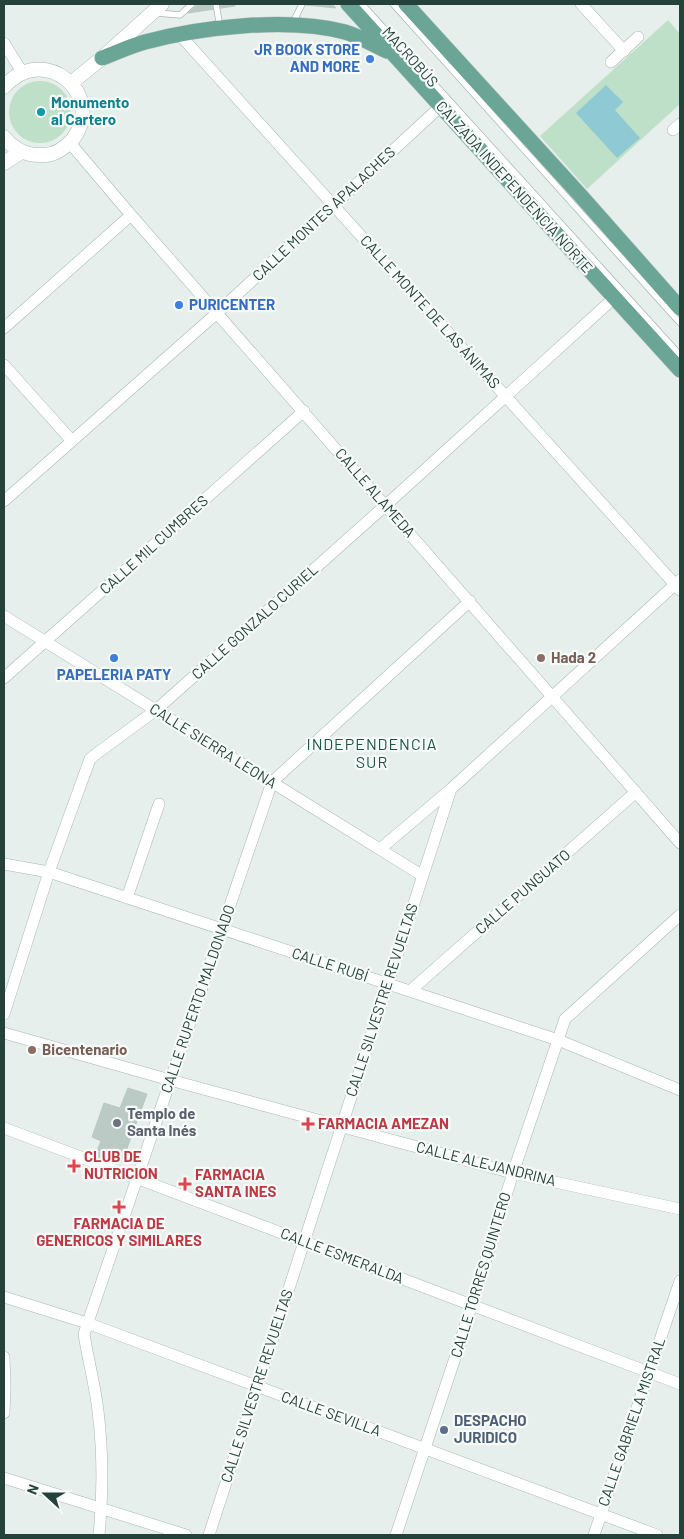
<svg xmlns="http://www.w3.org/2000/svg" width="684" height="1539" font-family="Barlow,sans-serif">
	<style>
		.green { fill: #bfe0c8 }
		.water { fill: #8ec9d4 }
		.building { fill: #bbcac4; stroke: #b8c9c2 }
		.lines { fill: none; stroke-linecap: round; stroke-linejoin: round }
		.service-casing { stroke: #a8b8b2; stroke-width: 7 }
		.minor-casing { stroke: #a8b8b2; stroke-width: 12 }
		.tertiary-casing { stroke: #a8b8b2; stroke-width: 15 }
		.primary-casing { stroke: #c2cac8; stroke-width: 16 }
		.service { stroke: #fff; stroke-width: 5.5 }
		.minor { stroke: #fff; stroke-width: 11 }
		.tertiary { stroke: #fff; stroke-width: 14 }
		.primary { stroke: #6aa596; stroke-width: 15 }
		.shop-dot { fill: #3f7fe0; stroke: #f7fbf9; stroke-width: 2 }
		.culture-dot { fill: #0f9aa8; stroke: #f7fbf9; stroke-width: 2 }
		.education-dot { fill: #8d6e63; stroke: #f7fbf9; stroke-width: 2 }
		.worship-dot { fill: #6b7280; stroke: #f7fbf9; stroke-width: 2 }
		.health-dot { fill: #e0444e; stroke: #f7fbf9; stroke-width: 2 }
		.service-dot { fill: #5c6f8a; stroke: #f7fbf9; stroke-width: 2 }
		.labels { text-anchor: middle; stroke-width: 4.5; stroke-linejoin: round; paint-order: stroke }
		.shop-label { font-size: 15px; font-weight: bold; fill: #366cbe; stroke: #f7fbf9; text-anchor: end }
		.street-label { font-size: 15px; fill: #24423a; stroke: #f7fbf9 }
		.culture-label { font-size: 15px; font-weight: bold; fill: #0d838f; stroke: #f7fbf9; text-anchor: start }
		.education-label { font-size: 15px; font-weight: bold; fill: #785e54; stroke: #f7fbf9; text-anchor: start }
		.worship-label { font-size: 15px; font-weight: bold; fill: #5b616d; stroke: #f7fbf9; text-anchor: start }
		.health-label { font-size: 15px; font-weight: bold; fill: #be3a42; stroke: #f7fbf9; text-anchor: start }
		.service-label { font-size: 15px; font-weight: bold; fill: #4e5e75; stroke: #f7fbf9; text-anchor: start }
		.neighbourhood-label { font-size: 16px; letter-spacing: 1px; fill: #1f5548; stroke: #f7fbf9 }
	</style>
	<rect width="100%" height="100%" fill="#e6efeb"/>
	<path class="green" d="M668,20l12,14v70l-93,85 -47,-53z
		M9 112a31 31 0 1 1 62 0a31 31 0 1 1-62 0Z"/>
	<path class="water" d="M606,85l17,17 -8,8 25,28 -23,20 -41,-45z"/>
	<path class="building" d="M198,4h37v2l-47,7z
		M295,4h37l4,4z
		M128,1088l19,6 -25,68 -17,-7 -3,6 -8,-3 7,-17 -9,-4 12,-34 16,5z"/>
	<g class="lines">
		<g class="service-casing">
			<path id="service" d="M216,4l4,23
				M362,4l318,351
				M393,4l287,319
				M157,13l23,2 12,-11
				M292,25l10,-21"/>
		</g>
		<g class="minor-casing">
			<path id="minor" d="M581,4l43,47
				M180,35l500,555
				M4,43l18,29
				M611,62l27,-25
				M673,130l7,-6
				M70,143l61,72 549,628
				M4,328l127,-113
				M4,365l68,76
				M4,501l213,-188 224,-207
				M4,616l419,260
				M4,678l300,-267
				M380,849l71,-60 229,-209
				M4,864l45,8 509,168 122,50
				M127,898l32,-94
				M410,991l226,-199
				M4,1014l45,-142 41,-113 6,-5 60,-44 230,-205 228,-207
				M4,1033l166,47 343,93 167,36
				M4,1128l676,256
				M4,1297l83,26 570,212
				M4,1357l1,28 -1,28
				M4,1478l182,57
				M99,1535c4,-41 4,-83 -1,-124 -3,-26 -10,-51 -14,-77l188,-552 198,-181
				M209,1535l242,-746
				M396,1535l61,-183 56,-179 52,-154 115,-104
				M594,1535l86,-254"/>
		</g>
		<g class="tertiary-casing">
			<path id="tertiary" d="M71,83l31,-25 60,-54
				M4,87c38,-45 103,6 69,52 -7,8 -18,16 -29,16 -17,1 -30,-5 -40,-18
				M4,163l17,-11"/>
		</g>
		<g class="primary-casing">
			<path id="primary" d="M348,4l332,366
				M406,4l175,192 99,112
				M102,58c14,-5 28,-12 43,-16 56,-15 143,-25 200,-10 14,4 28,13 42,19"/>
		</g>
		<use href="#service" class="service"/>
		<use href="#minor" class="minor"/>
		<use href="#tertiary" class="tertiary"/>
		<use href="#primary" class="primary"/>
	</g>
	<g class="shop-dot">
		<circle cx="370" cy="59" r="5"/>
		<circle cx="179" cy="305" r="5"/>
		<circle cx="114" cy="658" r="5"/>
	</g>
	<circle class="culture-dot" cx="41" cy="112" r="5"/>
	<g class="education-dot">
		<circle cx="541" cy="658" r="5"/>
		<circle cx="32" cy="1050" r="5"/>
	</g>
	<circle class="worship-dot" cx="117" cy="1123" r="5"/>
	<g class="health-dot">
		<path d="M305.5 1116.5h5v5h5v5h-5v5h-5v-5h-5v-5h5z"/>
		<path d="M71.5 1158.5h5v5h5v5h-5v5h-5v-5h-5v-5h5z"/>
		<path d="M182.5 1176.5h5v5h5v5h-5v5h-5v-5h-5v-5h5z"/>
		<path d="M116.5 1199.5h5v5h5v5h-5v5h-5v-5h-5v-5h5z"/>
	</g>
	<circle class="service-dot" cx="444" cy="1430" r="5"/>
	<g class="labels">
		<g class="shop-label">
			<text x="360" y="55">JR BOOK STORE<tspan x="360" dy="17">AND MORE</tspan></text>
			<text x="189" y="310" text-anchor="start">PURICENTER</text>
			<text x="114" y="680" text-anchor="middle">PAPELERIA PATY</text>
		</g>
		<g class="street-label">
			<text transform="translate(410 57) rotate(48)" y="5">MACROBÚS</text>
			<text transform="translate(514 187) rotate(48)" y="5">CALZADA INDEPENDENCIA NORTE</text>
			<text transform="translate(324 214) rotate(-43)" y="5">CALLE MONTES APALACHES</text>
			<text transform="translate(430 312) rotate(48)" y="5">CALLE MONTE DE LAS ÁNIMAS</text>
			<text transform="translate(375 493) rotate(49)" y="5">CALLE ALAMEDA</text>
			<text transform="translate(154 545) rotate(-42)" y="5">CALLE MIL CUMBRES</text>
			<text transform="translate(255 622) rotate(-42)" y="5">CALLE GONZALO CURIEL</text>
			<text transform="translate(213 746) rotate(32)" y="5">CALLE SIERRA LEONA</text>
			<text transform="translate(523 892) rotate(-41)" y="5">CALLE PUNGUATO</text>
			<text transform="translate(330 965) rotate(18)" y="5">CALLE RUBÍ</text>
			<text transform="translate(198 999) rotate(-71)" y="5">CALLE RUPERTO MALDONADO</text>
			<text transform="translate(382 1000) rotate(-72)" y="5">CALLE SILVESTRE REVUELTAS</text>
			<text transform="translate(486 1164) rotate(14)" y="5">CALLE ALEJANDRINA</text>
			<text transform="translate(342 1256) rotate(21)" y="5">CALLE ESMERALDA</text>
			<text transform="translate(481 1275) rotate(-73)" y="5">CALLE TORRES QUINTERO</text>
			<text transform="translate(257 1386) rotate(-72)" y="5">CALLE SILVESTRE REVUELTAS</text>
			<text transform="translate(331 1414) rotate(20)" y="5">CALLE SEVILLA</text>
			<text transform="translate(632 1422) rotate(-71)" y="5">CALLE GABRIELA MISTRAL</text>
		</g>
		<g class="culture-label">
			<text x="51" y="108">Monumento<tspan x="51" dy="17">al Cartero</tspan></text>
		</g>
		<g class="education-label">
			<text x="551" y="663">Hada 2</text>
			<text x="42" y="1055">Bicentenario</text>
		</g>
		<g class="worship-label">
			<text x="127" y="1119">Templo de<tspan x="127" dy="17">Santa Inés</tspan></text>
		</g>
		<g class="health-label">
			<text x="318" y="1129">FARMACIA AMEZAN</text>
			<text x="84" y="1162">CLUB DE<tspan x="84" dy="17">NUTRICION</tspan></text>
			<text x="195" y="1180">FARMACIA<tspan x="195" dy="17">SANTA INES</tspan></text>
			<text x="119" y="1229" text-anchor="middle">FARMACIA DE<tspan x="119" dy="17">GENERICOS Y SIMILARES</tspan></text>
		</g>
		<g class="service-label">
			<text x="454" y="1426">DESPACHO<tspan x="454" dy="17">JURIDICO</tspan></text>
		</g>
		<g class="neighbourhood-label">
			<text x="372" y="750">INDEPENDENCIA<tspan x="372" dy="18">SUR</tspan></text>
		</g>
	</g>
	<rect width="684" height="1539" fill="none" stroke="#24423a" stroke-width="10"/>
	<g transform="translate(45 1494) rotate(291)" stroke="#f7fbf9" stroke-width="4" paint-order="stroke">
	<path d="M0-4L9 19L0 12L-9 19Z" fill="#24423a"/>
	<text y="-8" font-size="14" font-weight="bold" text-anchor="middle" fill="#24423a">N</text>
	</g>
</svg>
